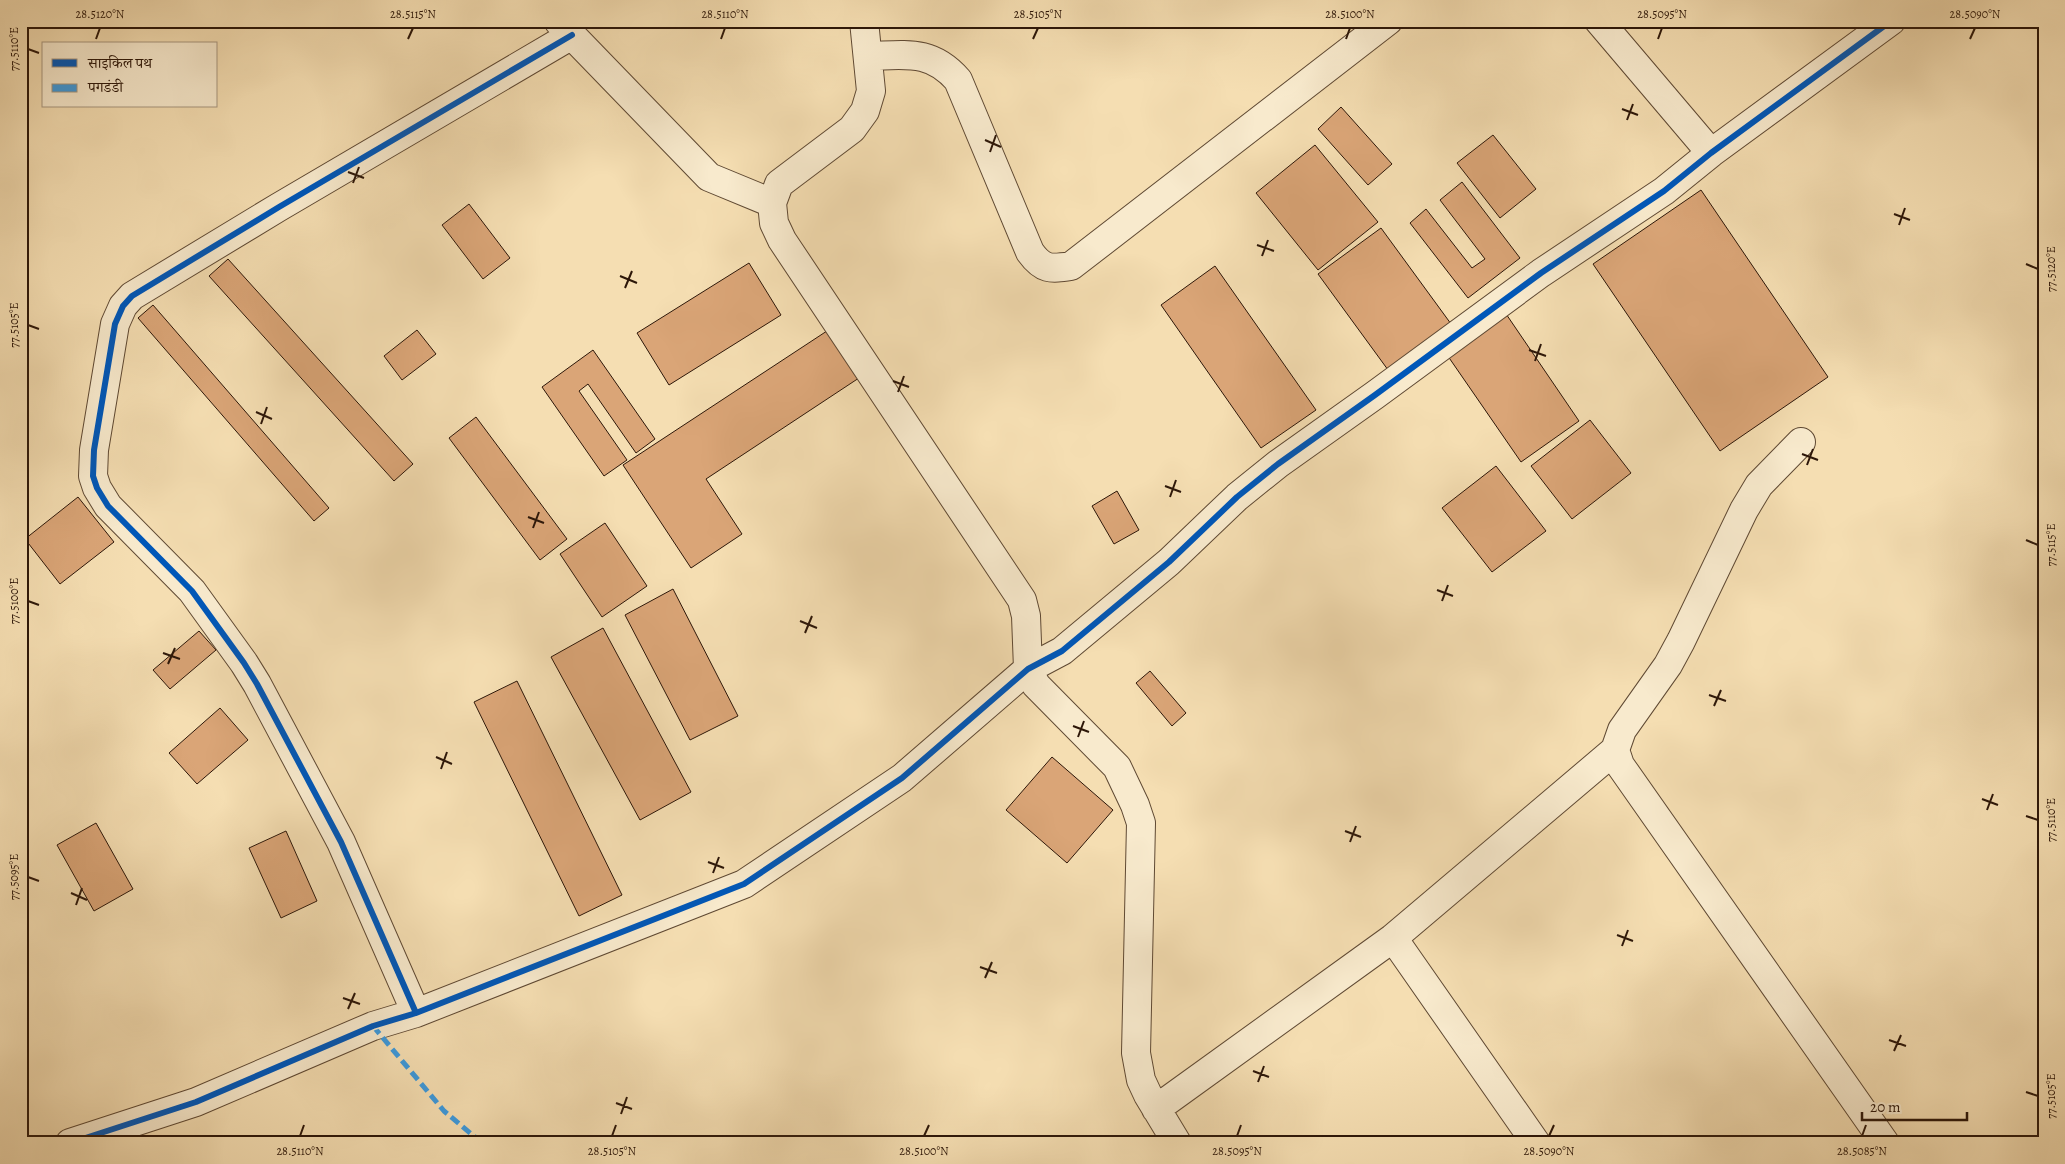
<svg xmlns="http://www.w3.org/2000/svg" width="2065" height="1164" font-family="Alegreya,'Noto Serif Devanagari',serif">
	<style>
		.building { fill: #daa577; stroke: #2d1709 }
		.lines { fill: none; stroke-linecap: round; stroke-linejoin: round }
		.minor-casing { stroke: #5f4933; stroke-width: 30 }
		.minor { stroke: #f8eacd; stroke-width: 28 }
		.quiet { stroke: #3d9add; stroke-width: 5; stroke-dasharray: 10 5; stroke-linecap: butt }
		.cycleway-casing { stroke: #f8eacd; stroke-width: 9 }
		.cycleway { stroke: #0057b8; stroke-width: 6 }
		.ticks { fill: none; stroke: #2d1709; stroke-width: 2 }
		.neatline { fill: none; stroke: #2d1709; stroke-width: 2 }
		.ticks-label { font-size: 12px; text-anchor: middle; fill: #2d1709 }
	</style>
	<rect width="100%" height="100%" fill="#f5deb2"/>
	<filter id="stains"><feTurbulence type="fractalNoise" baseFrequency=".004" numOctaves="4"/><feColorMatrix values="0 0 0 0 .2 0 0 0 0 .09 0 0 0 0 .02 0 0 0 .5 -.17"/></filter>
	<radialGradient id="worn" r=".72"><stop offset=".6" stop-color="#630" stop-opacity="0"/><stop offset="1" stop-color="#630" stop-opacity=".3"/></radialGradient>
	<path class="building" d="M1341,107l51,57 -24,21 -50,-56z
		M1493,135l43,54 -36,29 -43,-55z
		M1315,145l63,77 -60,48 -62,-77z
		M1462,182l58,76 -52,40 -58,-75 16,-14 46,59 13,-9 -45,-59z
		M1701,190l127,187 -108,74 -127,-187z
		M469,204l41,54 -27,21 -41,-54z
		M1381,228l73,100 -63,46 -73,-100z
		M228,259l185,205 -19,17 -185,-205z
		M749,263l32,52 -112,70 -32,-52z
		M1215,266l101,144 -55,38 -100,-143z
		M153,305l176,203 -15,13 -176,-203z
		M1502,308l77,113 -58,41 -78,-113z
		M833,327l32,47 -159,105 36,55 -51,34 -68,-103z
		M417,330l19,24 -34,26 -18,-24z
		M593,350l62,89 -19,14 -48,-69 -9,7 48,69 -23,16 -62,-89z
		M476,417l91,122 -27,21 -91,-122z
		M1590,420l41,53 -59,46 -41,-53z
		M1496,466l50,65 -54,41 -50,-64z
		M1117,491l22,39 -25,14 -22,-38z
		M78,497l36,45 -54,42 -35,-45z
		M605,523l42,63 -45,31 -42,-63z
		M673,589l65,127 -48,24 -65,-125z
		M603,628l88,164 -51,28 -89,-163z
		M199,631l17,19 -46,39 -17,-19z
		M1150,671l36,42 -14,13 -36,-43z
		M517,681l105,214 -43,21 -105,-214z
		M220,708l28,32 -51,44 -28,-31z
		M1052,757l61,53 -46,53 -61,-53z
		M96,823l37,66 -39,22 -37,-66z
		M286,831l31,70 -36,17 -32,-70z"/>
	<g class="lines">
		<g class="minor-casing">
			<path id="minor" d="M864,21l7,70 -6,20 -13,18 -73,55 -7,19 2,20 8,17 240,360 4,16 2,53 8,16 81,82 18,38 6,18 -5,230 5,27 7,15 29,48
				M1599,21l112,132
				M559,22l150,155 63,26
				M869,56c37,-1 62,-7 89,24l72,172c13,18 20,17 41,14l317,-245
				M1801,442l-42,43 -15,25 -63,131 -13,24 -46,65 -7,20 5,15 265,378
				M1393,938l143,205
				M416,1013l-75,-171 -84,-158 -13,-21 -52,-72 -84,-85 -11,-18 -4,-12 1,-26 21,-126 8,-18 9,-10 147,-89 293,-172
				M1156,1109l237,-171 222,-188
				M70,1143l126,-41 177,-76 43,-13 328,-129 158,-106 126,-109 34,-18 107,-89 68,-65 41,-33 97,-69 166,-122 123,-82 47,-38 180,-132"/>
		</g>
		<use href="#minor" class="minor"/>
		<path class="quiet" d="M373,1026l71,85 38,32"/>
		<g class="cycleway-casing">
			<path id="cycleway" d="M416,1013l-75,-171 -84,-158 -13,-21 -52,-72 -84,-85 -11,-18 -4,-12 1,-26 21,-126 8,-18 9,-10 147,-89 293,-172
				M70,1143l126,-41 177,-76 43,-13 328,-129 158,-106 126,-109 34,-18 107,-89 68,-65 41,-33 97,-69 166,-122 123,-82 47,-38 180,-132"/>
		</g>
		<use href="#cycleway" class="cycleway"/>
	</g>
	<path class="ticks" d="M96,39l4,-11M408,39l5,-11M721,39l4,-11M1033,39l5,-11M1346,39l4,-11M1658,39l4,-11M1970,39l5,-11M28,49l11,4M1622,109l16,6M1627,120l6,-16M985,140l16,7M990,152l6,-17M348,172l16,6M353,183l6,-16M1894,214l16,6M1899,225l6,-17M1257,245l17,6M1262,256l6,-16M2026,264l12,5M620,276l17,7M625,288l7,-17M28,325l11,4M1529,350l17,6M1535,361l6,-17M893,381l16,6M898,392l6,-16M256,412l16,7M261,424l6,-17M1802,454l16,6M1807,465l6,-16M1165,486l16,6M1170,497l6,-17M528,517l16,6M533,528l6,-16M2026,540l12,5M1437,590l16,6M28,601l11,4M1442,601l6,-16M800,621l17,7M805,633l7,-17M163,653l17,6M168,664l7,-16M1709,695l17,6M1714,706l7,-16M1073,726l16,6M1078,737l6,-16M436,757l16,7M441,769l6,-17M1982,799l16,6M1987,810l6,-16M2026,816l12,4M1345,831l16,6M1350,842l6,-16M708,862l16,6M713,873l6,-16M28,877l11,4M71,893l16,7M76,905l6,-17M1617,935l16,6M1622,946l6,-16M980,967l17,6M985,978l7,-16M343,998l17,6M348,1009l7,-16M1889,1040l17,6M1894,1051l7,-16M1253,1071l16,6M1258,1082l6,-16M2026,1092l12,4M616,1103l16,6M621,1114l6,-17M300,1136l4,-11M612,1136l4,-11M924,1136l5,-11M1237,1136l4,-11M1549,1136l5,-11M1862,1136l4,-11"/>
	<rect width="2065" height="1164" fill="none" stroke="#f5deb2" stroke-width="55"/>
	<rect x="42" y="42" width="175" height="65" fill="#f8eacd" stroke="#a7967f"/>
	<rect x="52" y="59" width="25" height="8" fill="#0057b8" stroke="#a7967f"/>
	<text x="88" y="68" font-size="15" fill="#2d1709">साइकिल पथ</text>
	<rect x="52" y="84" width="25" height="8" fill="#3d9add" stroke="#a7967f"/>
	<text x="88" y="92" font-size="15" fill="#2d1709">पगडंडी</text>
	<path d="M1862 1112v8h105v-8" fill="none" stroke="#2d1709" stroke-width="2.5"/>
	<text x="1870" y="1112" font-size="15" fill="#2d1709" stroke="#f8eacd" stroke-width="4" paint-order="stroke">20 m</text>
	<rect x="28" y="28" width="2010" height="1108" class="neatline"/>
	<g class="ticks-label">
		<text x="100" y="18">28.5120°N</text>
		<text x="413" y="18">28.5115°N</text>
		<text x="725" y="18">28.5110°N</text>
		<text x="1038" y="18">28.5105°N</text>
		<text x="1350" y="18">28.5100°N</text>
		<text x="1662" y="18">28.5095°N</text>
		<text x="1975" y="18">28.5090°N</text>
		<text transform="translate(14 49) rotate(-90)" y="4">77.5110°E</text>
		<text transform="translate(2051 269) rotate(-90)" y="4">77.5120°E</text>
		<text transform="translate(14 325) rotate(-90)" y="4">77.5105°E</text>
		<text transform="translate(2051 545) rotate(-90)" y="4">77.5115°E</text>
		<text transform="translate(14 601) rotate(-90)" y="4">77.5100°E</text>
		<text transform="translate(2051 820) rotate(-90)" y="4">77.5110°E</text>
		<text transform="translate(14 877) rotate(-90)" y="4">77.5095°E</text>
		<text transform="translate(2051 1096) rotate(-90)" y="4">77.5105°E</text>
		<text x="300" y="1155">28.5110°N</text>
		<text x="612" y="1155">28.5105°N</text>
		<text x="924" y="1155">28.5100°N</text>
		<text x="1237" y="1155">28.5095°N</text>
		<text x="1549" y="1155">28.5090°N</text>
		<text x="1862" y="1155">28.5085°N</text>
	</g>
	<rect width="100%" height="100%" filter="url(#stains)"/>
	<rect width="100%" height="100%" fill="url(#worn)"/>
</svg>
